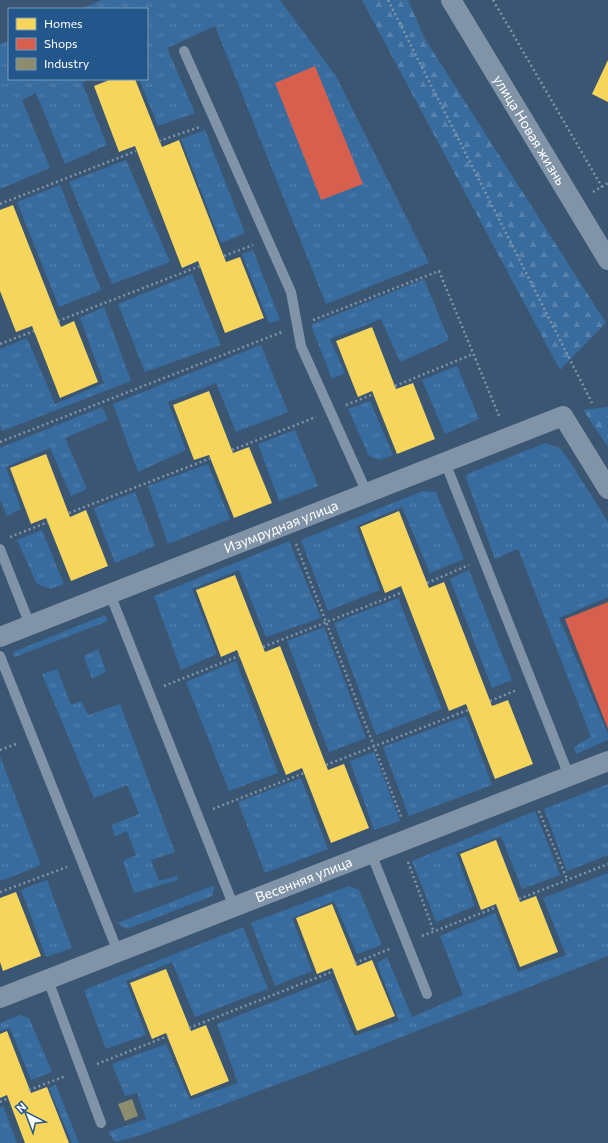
<svg xmlns="http://www.w3.org/2000/svg" width="608" height="1143" font-family="Commissioner,sans-serif">
	<style>
		.grass { fill: url(#grass-tufts) }
		.forest { fill: url(#forest-firs) }
		.homes { fill: #f6d55c }
		.shops { fill: #d6604d }
		.industry { fill: #8c8c6e }
		.lines { fill: none; stroke-linecap: round; stroke-linejoin: round }
		.path { stroke: #8194a7; stroke-width: 2.5; stroke-dasharray: 2 3; stroke-linecap: butt }
		.service { stroke: #8194a7; stroke-width: 10 }
		.minor { stroke: #8194a7; stroke-width: 20 }
		.labels { text-anchor: middle; stroke-width: 4; stroke-linejoin: round; paint-order: stroke }
		.street-label { font-size: 14px; fill: #fff; stroke: #23568a }
	</style>
	<defs>
		<pattern id="grass-tufts" width="24" height="20" patternUnits="userSpaceOnUse"><rect width="24" height="20" fill="#386c9f"/><path d="M3 7l-1-3M5 7V3M7 7l1-3M15 17l-1-3M17 17v-4M19 17l1-3" fill="none" stroke="#5682ad"/></pattern>
		<pattern id="forest-firs" width="22" height="20" patternUnits="userSpaceOnUse"><rect width="22" height="20" fill="#386c9f"/><path d="M5 1l3.5 6h-7zM16 11l3.5 6h-7z" fill="#5682ad"/></pattern>
	</defs>
	<rect width="100%" height="100%" fill="#3a5673"/>
	<path class="grass" d="M102,0h178l56,76 93,187 -103,41 -111,-278 -48,22 28,65 -37,13 -19,-47h8v-70h-66z
		M9,41v38h80l-7,4 25,62 -42,19 -29,-71 -14,7 28,68 -50,21v-145z
		M205,130l40,103 -24,10 -40,-104z
		M126,160l44,102 -58,22 -43,-102z
		M60,185l41,105 -42,17 -42,-105z
		M253,250l27,70 -11,3 -27,-69z
		M192,274l29,71 -76,27 -27,-68z
		M424,279l25,61 -49,22 -19,-43 -51,20 15,34 -13,6 -21,-54z
		M104,307l27,74 -129,50 -2,-6v-76l27,-11 28,66 49,-21 -24,-65z
		M261,345l27,67 -52,20 -20,-49 -48,19 18,48 -48,22 -25,-68z
		M457,366l22,53 -34,15 -23,-54z
		M370,401l23,54 -13,5 -11,-4 -21,-47z
		M102,407l6,13 -43,18 22,51 -16,7 -21,-48 -44,19 15,42 -14,7 -7,-17v-51z
		M295,430l23,56 -39,15 -21,-57z
		M545,443l15,5 9,12 39,62v75l-49,21 49,116v6l-32,14 -2,-7 17,-10 -73,-188 -23,10 -30,-84z
		M208,464l22,55 -62,25 -20,-58z
		M423,491l13,1 28,67 -34,14 -28,-66 -46,19 24,64 -52,21 -27,-71z
		M135,492l20,54 -40,17 -21,-55z
		M42,530l22,54 -13,5 -14,-5 -20,-44z
		M289,541l32,77 -55,19 -27,-67 -47,19 25,65 -36,16 -27,-74z
		M469,570l43,110 -20,8 -42,-109z
		M398,598l44,111 -66,26 -42,-112z
		M105,615l3,6 -93,36 -2,-5z
		M324,627l42,111 -37,14 -42,-111z
		M98,649l8,23 -14,7 -8,-23z
		M236,661l42,112 -49,18 -43,-109z
		M57,669l14,36 10,-4 7,14 32,-11 55,148 -24,8 8,21 18,-5 1,4 -44,13 -11,-32 13,-6 -9,-24 -12,5 -4,-11 28,-11 -12,-29 -33,13 -52,-124z
		M466,716l26,69 -83,31 -26,-69z
		M374,752l26,69 -26,9 -24,-69z
		M0,756l41,109 -40,16 -1,-2z
		M301,778l27,71 -63,24 -27,-71z
		M608,784v71l-41,16 -23,-62z
		M535,811l25,64 -38,14 -21,-53 -45,17 19,53 -39,16 -24,-61z
		M608,873v83l-250,98 -214,80 -29,8 -7,-10 38,-13 -9,-26 -12,3 -13,-32 54,-20 24,56 48,-17 -21,-59 114,-45 23,57 45,-15 -22,-58 10,-6 25,60 51,-22 -23,-59 55,-23 23,59 48,-17 -23,-57z
		M47,880l25,68 -26,9 -25,-67z
		M215,885l-3,11 -85,33 -10,-6z
		M349,886l10,4 23,55 -25,9 -23,-53 -42,17 20,53 -37,15 -24,-63z
		M243,927l25,62 -73,28 -23,-55 -46,19 20,54 -40,14 -22,-59z
		M20,1015l9,3 23,54 -21,8 -21,-52 -10,3v-8z
		M56,1085l23,58h-7l-23,-55z
		M3,1106l14,37h-17v-36z"/>
	<path class="forest" d="M362,0h46l17,39 181,284 -46,47z
		M608,407v40l-25,-37z"/>
	<path class="homes" d="M608,60v42l-16,-8z
		M112,79h23l27,68 17,-7 47,122 14,-5 24,61 -39,15 -27,-72 -16,7 -47,-122 -16,6 -25,-66z
		M13,205l48,122 13,-6 24,61 -38,16 -28,-72 -16,6 -16,-41v-81z
		M372,327l24,62 17,-6 22,56 -38,15 -25,-63 -14,6 -22,-56z
		M209,391l24,62 16,-6 23,56 -38,15 -25,-63 -15,5 -21,-55z
		M46,454l24,63 16,-7 22,56 -37,15 -25,-63 -15,6 -21,-56z
		M399,511l30,77 15,-6 48,124 16,-6 25,64 -38,15 -29,-75 -17,7 -48,-125 -16,7 -25,-66z
		M235,575l30,77 15,-6 48,124 16,-6 25,64 -38,15 -29,-75 -16,7 -49,-125 -16,7 -25,-67z
		M496,840l24,62 16,-6 22,56 -38,15 -24,-63 -15,6 -21,-56z
		M16,892l25,64 -38,15 -3,-9v-64z
		M332,904l25,62 15,-6 23,56 -38,15 -25,-63 -15,6 -21,-56z
		M166,969l25,62 15,-6 23,56 -38,15 -25,-63 -14,6 -22,-56z
		M7,1031l24,62 16,-6 22,56h-44l-18,-48 -7,3v-64z"/>
	<path class="shops" d="M315,66l48,118 -42,16 -46,-117z
		M608,602v127l-43,-110z"/>
	<path class="industry" d="M132,1099l6,17 -13,5 -7,-17z"/>
	<g class="lines">
		<path class="path" d="M388,0l204,403
			M493,0l109,187
			M159,141l41,-14
			M593,192l15,-9
			M0,204l136,-53
			M224,256l29,-11
			M313,320l126,-49 61,147
			M58,321l142,-55
			M0,344l34,-13
			M395,386l78,-32
			M346,405l28,-11
			M0,442l282,-110
			M232,450l84,-33
			M69,513l142,-55
			M10,537l38,-15
			M296,544l106,275
			M427,583l42,-18
			M263,647l140,-55
			M164,686l75,-30
			M490,701l27,-11
			M0,750l16,-6
			M326,765l142,-55
			M213,809l91,-36
			M539,811l28,68
			M408,862l26,70
			M0,892l67,-25
			M519,899l89,-35
			M422,936l75,-29
			M355,963l37,-15
			M189,1028l145,-57
			M97,1064l71,-28
			M29,1090l37,-14
			M0,1102l8,-4"/>
		<path class="service" d="M184,51l107,241 10,54 66,147
			M445,462l124,314
			M0,549l30,76
			M110,594l124,313
			M0,656l118,296
			M371,853l56,141
			M48,980l53,143"/>
		<g class="minor">
			<path id="s1" d="M451,0l157,260"/>
			<path id="s2" d="M0,637l563,-221 45,73"/>
			<path id="s3" d="M0,998l608,-237"/>
		</g>
	</g>
	<g class="labels">
		<g class="street-label">
			<text dy="5" stroke="none"><textPath href="#s1" startOffset="152">улица Новая жизнь</textPath></text>
			<text dy="5" stroke="none"><textPath href="#s2" startOffset="302">Изумрудная улица</textPath></text>
			<text dy="5" stroke="none"><textPath href="#s3" startOffset="326">Весенняя улица</textPath></text>
		</g>
	</g>
	<rect x="8" y="8" width="140" height="72" fill="#23568a" stroke="#7b9ab9"/>
	<rect x="16" y="18" width="20" height="12" fill="#f6d55c" stroke="#7b9ab9"/>
	<text x="44" y="28" font-size="12" fill="#ffffff">Homes</text>
	<rect x="16" y="38" width="20" height="12" fill="#d6604d" stroke="#7b9ab9"/>
	<text x="44" y="48" font-size="12" fill="#ffffff">Shops</text>
	<rect x="16" y="58" width="20" height="12" fill="#8c8c6e" stroke="#7b9ab9"/>
	<text x="44" y="68" font-size="12" fill="#ffffff">Industry</text>
	<g transform="translate(28 1115) rotate(318)" stroke="#23568a" stroke-width="3" paint-order="stroke">
	<path d="M0-3L7 15L0 10L-7 15Z" fill="#ffffff"/>
	<text y="-6" font-size="11" font-weight="bold" text-anchor="middle" fill="#ffffff">N</text>
	</g>
</svg>
